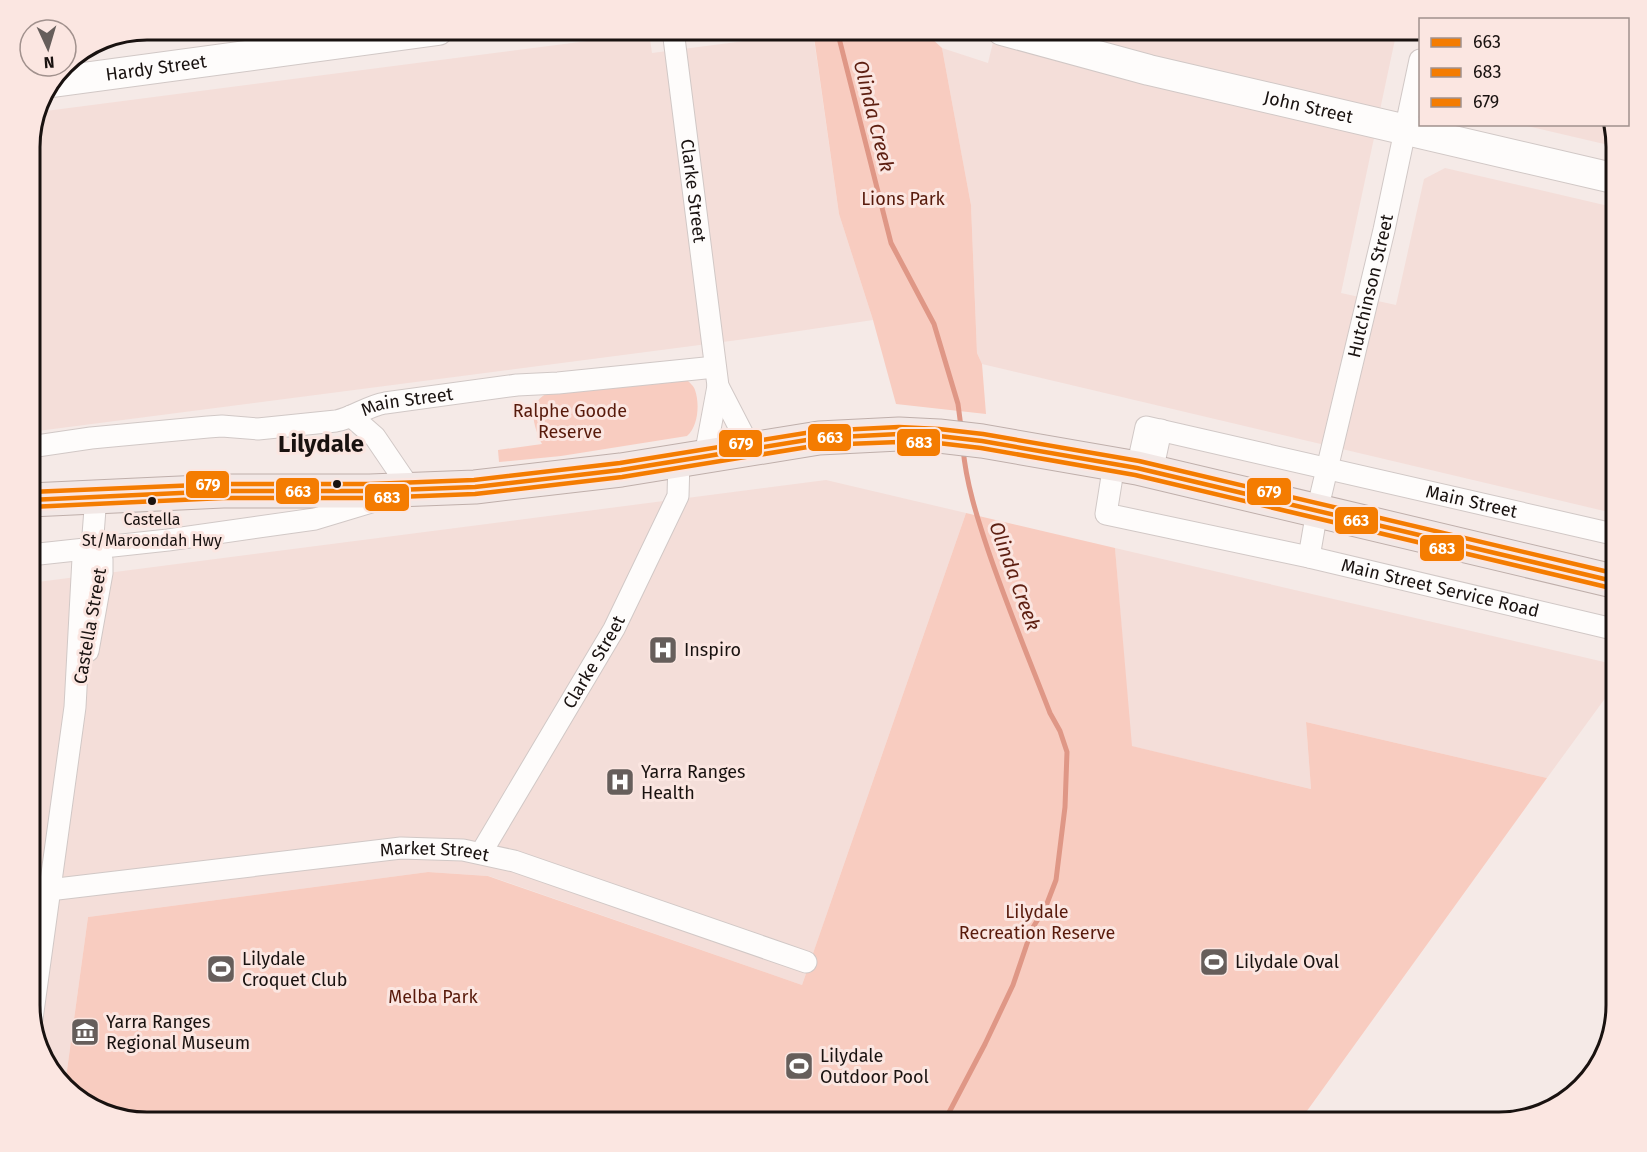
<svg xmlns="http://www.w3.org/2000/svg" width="1647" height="1152" font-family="'Fira Sans',sans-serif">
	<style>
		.built { fill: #f4ded9 }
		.green { fill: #f8ccc0 }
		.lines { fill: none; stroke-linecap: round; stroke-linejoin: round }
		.stream { stroke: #df9786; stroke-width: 5 }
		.minor-casing { stroke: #d1c8c6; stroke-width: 23 }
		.secondary-casing { stroke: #d1c8c6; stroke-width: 32 }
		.trunk-casing { stroke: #bfafab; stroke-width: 35 }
		.minor { stroke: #fefcfb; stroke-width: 21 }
		.secondary { stroke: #fefcfb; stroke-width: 30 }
		.trunk { stroke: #f2e8e6; stroke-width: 33 }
		.bus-1-casing { stroke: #fbe6e1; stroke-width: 9 }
		.bus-2-casing { stroke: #fbe6e1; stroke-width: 9 }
		.bus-3-casing { stroke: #fbe6e1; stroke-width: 9 }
		.bus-1 { stroke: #f47c01; stroke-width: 4.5 }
		.bus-2 { stroke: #f47c01; stroke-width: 4.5 }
		.bus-3 { stroke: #f47c01; stroke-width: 4.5 }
		.bus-dot { fill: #191210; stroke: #fbe6e1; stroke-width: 2 }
		.labels { text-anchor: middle; stroke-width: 6; stroke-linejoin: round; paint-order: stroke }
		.bus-label { font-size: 16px; fill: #191210; stroke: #fbe6e1 }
		.street-label { font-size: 18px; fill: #191210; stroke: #fbe6e1 }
		.park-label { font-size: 18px; fill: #581a0b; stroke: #fbe6e1 }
		.poi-label { font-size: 18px; fill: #191210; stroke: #fbe6e1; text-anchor: start }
		.water-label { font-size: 20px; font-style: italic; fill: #5e1f11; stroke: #fbe6e1 }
		.district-label { font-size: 24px; font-weight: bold; fill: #191210; stroke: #fbe6e1 }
		.rim { fill: none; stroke: #191210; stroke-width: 3 }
		.line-badge { stroke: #fbe6e1; stroke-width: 2 }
		.badge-label { font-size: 16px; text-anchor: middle; font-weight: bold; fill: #fff }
	</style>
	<rect width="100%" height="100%" fill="#f5eae7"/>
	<path class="built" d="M996,30h401l-56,263 55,12 28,-126 21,-11 172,40v306l-635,-150 -5,-11 -6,-148 -29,-157 46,15z
		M813,32l26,182 34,106 -135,20 -708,92v-292l8,-28 604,-78 8,5 2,14z
		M1523,125h89l5,22z
		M826,480l140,33 -164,472 -313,-109 -61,-4 -340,45 -23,168 -19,-22 -16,-51v-429z
		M1115,548l502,117v17l-70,96 -241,-56 5,67 -180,-43z"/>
	<path class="green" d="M813,30h92l24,6 13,12 29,157 6,148 5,11 4,50 -90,-10 -23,-84 -34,-106z
		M686,379c3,3 8,7 9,11 5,14 3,37 -8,46l-126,20 -62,6 -1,-12 44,-6c-8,-17 -16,-39 4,-50z
		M966,513l149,35 17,198 179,43 -5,-67 241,56 -248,344h-1152l-71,-24 -11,-13 23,-168 340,-45 60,4 314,109z"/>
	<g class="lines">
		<path class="stream" d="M837,30l54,213 43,81 24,80 3,23
			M944,1122l41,-78 28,-59 19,-56 14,-23 10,-26 9,-73 2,-55 -7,-21 -10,-18c-21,-54 -43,-107 -62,-163 -11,-33 -22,-67 -25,-102"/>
		<g class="minor-casing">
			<g id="minor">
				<path id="s1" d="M673,30l45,356 32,62"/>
				<path id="s2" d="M30,447l61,-9 117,-11 14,-1 36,3 78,-8c17,-3 31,-15 49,-18l132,-18 41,-2 157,-16"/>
				<path d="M705,456l13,-70"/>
				<path id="s3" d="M1114,464l-8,50 203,43 308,73"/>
				<path id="s4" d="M1137,468l9,-41 471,108"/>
				<path d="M1152,472l9,-42"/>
				<path d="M30,555l138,-15 147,-21 96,-29 -36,-53 -24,-21"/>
				<path id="s5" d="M1309,557l8,-46 67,-281 36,-170"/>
				<path d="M88,651l14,-78v-14l-10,-11"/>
				<path id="s6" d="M481,853l133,-224 64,-133 1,-36"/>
				<path id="s7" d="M49,890l352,-42 62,2 51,11 292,101"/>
				<path d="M32,1019l43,-312 8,-149 9,-10 4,-52"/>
			</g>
		</g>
		<g class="secondary-casing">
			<g id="secondary">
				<path id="s8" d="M1002,30l147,40 468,109"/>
				<path id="s9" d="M53,82l385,-52"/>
			</g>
		</g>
		<g class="trunk-casing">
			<path id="trunk" d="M30,500l193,-9h147l105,-4 146,-17 198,-32 80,-4 40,2 43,5 155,27 480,114"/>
		</g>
		<use href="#minor" class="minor"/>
		<use href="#secondary" class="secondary"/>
		<use href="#trunk" class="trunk"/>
		<g class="bus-1-casing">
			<path id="bus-1" d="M30,500l193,-9h147l105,-4 146,-17 198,-32 80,-4 40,2 43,5 155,27 480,114"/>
		</g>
		<g class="bus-2-casing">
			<path id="bus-2" d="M30,507l193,-9h147l105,-4 147,-17 198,-32 79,-3 39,1 43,5 154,27 480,114"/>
		</g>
		<g class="bus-3-casing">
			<path id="bus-3" d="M30,492l193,-8h147l104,-4 146,-17 198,-32 81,-4 40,2 44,5 156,27 478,113"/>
		</g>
		<use href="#bus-1" class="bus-1"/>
		<use href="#bus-2" class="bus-2"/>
		<use href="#bus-3" class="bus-3"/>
	</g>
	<defs>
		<g id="hospital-square" transform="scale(1.5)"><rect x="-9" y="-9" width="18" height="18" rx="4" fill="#665e5b" stroke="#fbe6e1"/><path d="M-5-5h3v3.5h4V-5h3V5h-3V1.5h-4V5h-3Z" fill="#fff"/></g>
		<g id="stadium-square" transform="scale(1.5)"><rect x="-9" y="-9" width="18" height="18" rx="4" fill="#665e5b" stroke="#fbe6e1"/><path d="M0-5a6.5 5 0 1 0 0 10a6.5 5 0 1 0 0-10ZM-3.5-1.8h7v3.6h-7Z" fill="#fff"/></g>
		<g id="museum-square" transform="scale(1.5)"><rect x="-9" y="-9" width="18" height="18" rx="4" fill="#665e5b" stroke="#fbe6e1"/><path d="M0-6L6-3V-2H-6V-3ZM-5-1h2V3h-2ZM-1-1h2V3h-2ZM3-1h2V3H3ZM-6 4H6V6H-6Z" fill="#fff"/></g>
	</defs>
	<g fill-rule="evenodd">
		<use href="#hospital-square" x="663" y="650"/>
		<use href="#hospital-square" x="620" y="782"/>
		<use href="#stadium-square" x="1214" y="962"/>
		<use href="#stadium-square" x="221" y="969"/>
		<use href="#museum-square" x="85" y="1032"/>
		<use href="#stadium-square" x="799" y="1066"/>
	</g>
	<g class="bus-dot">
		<circle cx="337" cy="484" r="5"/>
		<circle cx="152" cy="501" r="5"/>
	</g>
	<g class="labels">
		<g class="bus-label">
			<text x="152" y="525">Castella<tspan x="152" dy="21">St/Maroondah Hwy</tspan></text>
		</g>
		<g class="street-label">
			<text dy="6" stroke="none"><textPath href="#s9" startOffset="104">Hardy Street</textPath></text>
			<text dy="6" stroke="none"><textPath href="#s8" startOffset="316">John Street</textPath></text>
			<text dy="6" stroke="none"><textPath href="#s1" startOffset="162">Clarke Street</textPath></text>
			<text dy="6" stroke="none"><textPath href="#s5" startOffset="278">Hutchinson Street</textPath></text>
			<text dy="6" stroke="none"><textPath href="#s2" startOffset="382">Main Street</textPath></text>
			<text dy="6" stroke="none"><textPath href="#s4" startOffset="376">Main Street</textPath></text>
			<text dy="6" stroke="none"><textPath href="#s3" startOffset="393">Main Street Service Road</textPath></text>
			<text transform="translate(90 626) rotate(-80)" y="6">Castella Street</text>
			<text dy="6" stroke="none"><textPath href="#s6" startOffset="222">Clarke Street</textPath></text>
			<text dy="6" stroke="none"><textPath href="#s7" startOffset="388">Market Street</textPath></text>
		</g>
		<g class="park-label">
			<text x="903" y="205">Lions Park</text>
			<text x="570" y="417">Ralphe Goode<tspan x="570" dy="21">Reserve</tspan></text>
			<text x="1037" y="918">Lilydale<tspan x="1037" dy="21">Recreation Reserve</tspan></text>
			<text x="433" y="1003">Melba Park</text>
		</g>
		<g class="poi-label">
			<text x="684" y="656">Inspiro</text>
			<text x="641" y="778">Yarra Ranges<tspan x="641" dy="21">Health</tspan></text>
			<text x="242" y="965">Lilydale<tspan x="242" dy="21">Croquet Club</tspan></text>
			<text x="1235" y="968">Lilydale Oval</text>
			<text x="106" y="1028">Yarra Ranges<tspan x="106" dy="21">Regional Museum</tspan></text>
			<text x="820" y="1062">Lilydale<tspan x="820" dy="21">Outdoor Pool</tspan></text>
		</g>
		<g class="water-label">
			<text transform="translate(874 116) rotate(76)" y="7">Olinda Creek</text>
			<text transform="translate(1015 576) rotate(70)" y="7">Olinda Creek</text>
		</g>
		<g class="district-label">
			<text x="321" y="452">Lilydale</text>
		</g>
	</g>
	<path d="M0 0H1647V1152H0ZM147 40H1499A107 107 0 0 1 1606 147V1005A107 107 0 0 1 1499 1112H147A107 107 0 0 1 40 1005V147A107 107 0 0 1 147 40Z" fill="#fbe6e1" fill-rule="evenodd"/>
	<path class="rim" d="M147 40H1499A107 107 0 0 1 1606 147V1005A107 107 0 0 1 1499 1112H147A107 107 0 0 1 40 1005V147A107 107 0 0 1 147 40Z"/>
	<g class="line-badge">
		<rect x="807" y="423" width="45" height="29" rx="6" fill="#f47c01"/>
		<rect x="896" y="428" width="45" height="29" rx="6" fill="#f47c01"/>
		<rect x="718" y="429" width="45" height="29" rx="6" fill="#f47c01"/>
		<rect x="185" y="470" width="45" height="29" rx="6" fill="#f47c01"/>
		<rect x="275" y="477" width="45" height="28" rx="6" fill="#f47c01"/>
		<rect x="1246" y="477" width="46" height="29" rx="6" fill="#f47c01"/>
		<rect x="364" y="483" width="46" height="29" rx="6" fill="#f47c01"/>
		<rect x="1334" y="506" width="45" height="29" rx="6" fill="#f47c01"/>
		<rect x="1419" y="534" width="46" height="28" rx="6" fill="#f47c01"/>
	</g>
	<g class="badge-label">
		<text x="830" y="443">663</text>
		<text x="919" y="448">683</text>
		<text x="741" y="449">679</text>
		<text x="208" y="490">679</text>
		<text x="298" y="497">663</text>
		<text x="1269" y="497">679</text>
		<text x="387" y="503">683</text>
		<text x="1356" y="526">663</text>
		<text x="1442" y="554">683</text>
	</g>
	<rect x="1419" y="18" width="210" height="108" fill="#fbe6e1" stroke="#a1918d" stroke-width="1.5"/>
	<rect x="1431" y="38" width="30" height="9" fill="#f47c01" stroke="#a1918d" stroke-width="1.5"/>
	<text x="1473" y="48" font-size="18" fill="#191210">663</text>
	<rect x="1431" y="68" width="30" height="9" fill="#f47c01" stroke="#a1918d" stroke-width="1.5"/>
	<text x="1473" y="78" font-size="18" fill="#191210">683</text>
	<rect x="1431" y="98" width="30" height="9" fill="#f47c01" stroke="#a1918d" stroke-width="1.5"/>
	<text x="1473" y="108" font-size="18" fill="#191210">679</text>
	<g transform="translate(48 48) rotate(176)"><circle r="28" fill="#fbe6e1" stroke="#a1918d" stroke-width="1.5"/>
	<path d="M0-4.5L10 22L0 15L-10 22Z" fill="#665e5b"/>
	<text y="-9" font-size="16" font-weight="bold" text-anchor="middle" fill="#191210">N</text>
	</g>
</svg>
